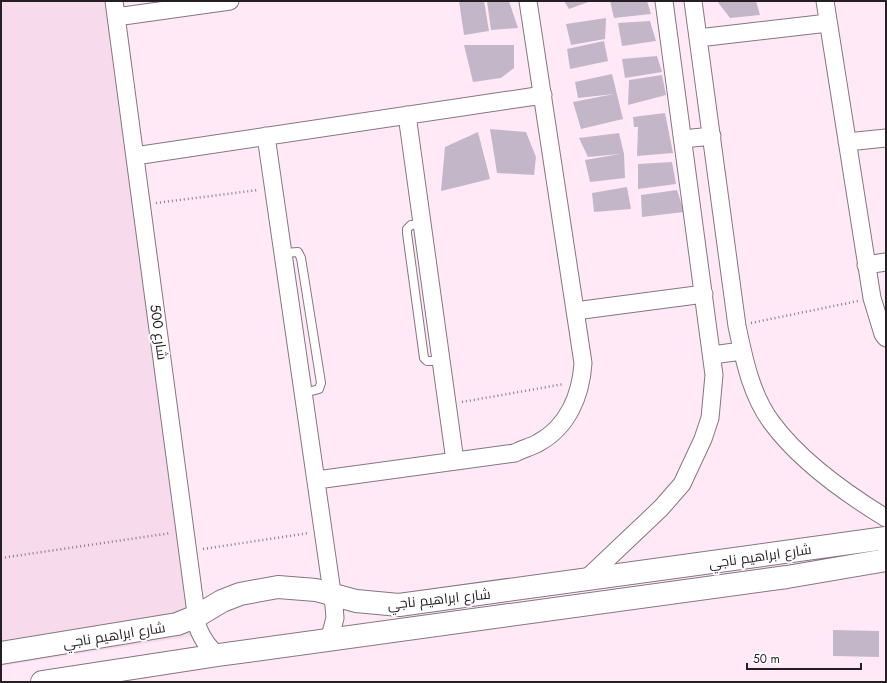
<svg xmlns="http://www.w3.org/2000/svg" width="887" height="683" font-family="Jost,Cairo,sans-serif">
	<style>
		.built { fill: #f7daec }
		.building { fill: #c3b6c8 }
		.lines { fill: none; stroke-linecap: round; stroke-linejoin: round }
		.lane-casing { stroke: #877580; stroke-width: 10 }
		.street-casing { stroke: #877580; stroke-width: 19 }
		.secondary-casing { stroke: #877580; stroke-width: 24 }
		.path { stroke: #8a7c85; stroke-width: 2.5; stroke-dasharray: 1 3; stroke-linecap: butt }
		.lane { stroke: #fff; stroke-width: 8 }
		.street { stroke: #fff; stroke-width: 17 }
		.secondary { stroke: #fff; stroke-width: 22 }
		.labels { text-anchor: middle; stroke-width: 4; stroke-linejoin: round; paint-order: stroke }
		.street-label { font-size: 14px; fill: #251e23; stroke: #fefefe }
	</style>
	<rect width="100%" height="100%" fill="#ffe9f7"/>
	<path class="built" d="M1,1h123l62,499 20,134 -205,32z"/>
	<path class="building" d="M459,1h25l5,30 -25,4z
		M487,1h22l9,27 -27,2z
		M564,1h27l-22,8z
		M610,1h37l4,13 -37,4z
		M717,1h39l4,14 -30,3z
		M606,18l-1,21 -34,6 -5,-21z
		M650,21l6,20 -34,5 -4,-23z
		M604,41l4,20 -38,8 -3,-20z
		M464,45h50v23l-13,10 -28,4z
		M657,56l5,16 -37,6 -3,-19z
		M612,74l11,45 -42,10 -8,-27 41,-8 -36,4 -3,-16z
		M662,75l4,20 -38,10 1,-25z
		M665,113l8,40 -36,3 1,-29h-4l-1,-10z
		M490,129l36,3 10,25 -2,18 -37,-2z
		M478,132l12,47 -49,12 4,-44z
		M619,133l5,21 1,24 -35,4 -5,-22 35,-6 -32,3 -9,-19z
		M672,162l4,22 -38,5v-25z
		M627,187l4,22 -37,3 -2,-19z
		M677,190l7,22 -42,5 -1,-22z
		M833,630l46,1v26l-46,-1z"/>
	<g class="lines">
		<g class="lane-casing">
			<path id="lane" d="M423,224l-12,1 -4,4v4l17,125 3,3h14
				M283,253l15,-1 3,6 20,125 -2,6 -15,4"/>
		</g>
		<g class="street-casing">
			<path id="street" d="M114,1l84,627c5,12 10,20 20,27
				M693,1l44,325c7,33 14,69 35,97 29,39 73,70 114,95
				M825,1l47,297 11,36 3,4
				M116,17l114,-16
				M698,38l130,-15
				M407,115l48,346
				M266,136l68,470 1,12 -6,23
				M683,139l29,-3
				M847,142l39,-4
				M135,156l408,-61
				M866,265l20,-3
				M575,311l129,-17
				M712,355l30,-4
				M317,480l198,-27c7,-4 16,-6 23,-10 30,-16 43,-48 45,-80l-55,-362
				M584,581l77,-73 21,-24 21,-45 7,-21 4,-43 -50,-374"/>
		</g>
		<g class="secondary-casing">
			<path id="secondary" d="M1,653l176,-29 20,-8 25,-15 18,-7 38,-7 38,3 40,11 43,4 487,-67
				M42,682l176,-27 569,-78 99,-17"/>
		</g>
		<path class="path" d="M156,203l102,-13
			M751,323l107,-22
			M462,402l102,-18
			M203,549l106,-16
			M1,558l170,-25"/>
		<use href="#lane" class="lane"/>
		<use href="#street" class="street"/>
		<use href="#secondary" class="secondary"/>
	</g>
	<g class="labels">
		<g class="street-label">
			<text transform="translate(159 332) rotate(82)" y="5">شارع 500</text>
			<text transform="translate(760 556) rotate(-8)" y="5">شارع ابراهيم ناجي</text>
			<text transform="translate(439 599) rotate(-6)" y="5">شارع ابراهيم ناجي</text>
			<text transform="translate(114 635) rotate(-9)" y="5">شارع ابراهيم ناجي</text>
		</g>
	</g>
	<rect width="887" height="683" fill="none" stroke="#251e23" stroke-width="4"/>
	<path d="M747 663v6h114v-6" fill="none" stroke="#251e23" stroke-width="2"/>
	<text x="753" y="663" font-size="12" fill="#251e23" stroke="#fefefe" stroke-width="3" paint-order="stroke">50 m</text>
</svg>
